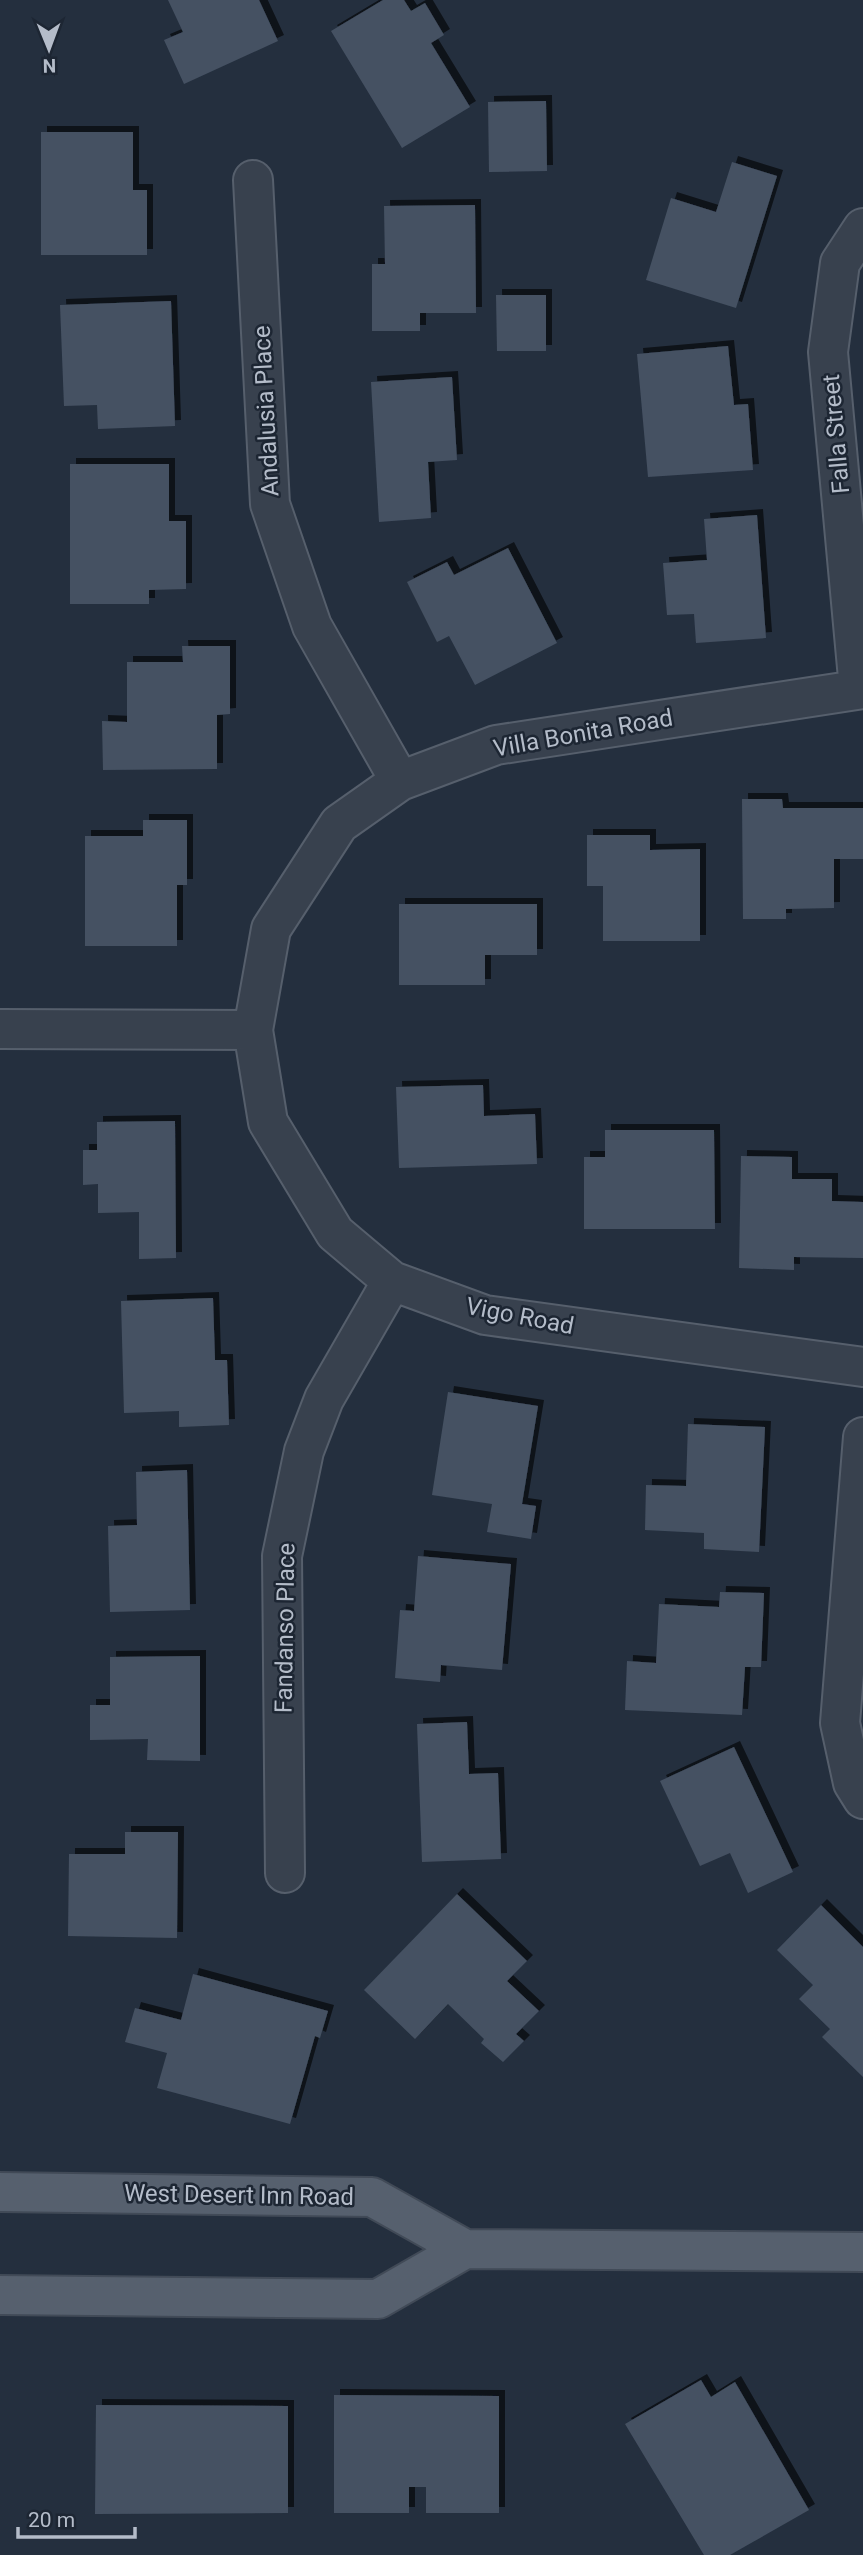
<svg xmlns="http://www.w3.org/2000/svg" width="863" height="2555" font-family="Roboto,sans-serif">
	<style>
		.building { fill: #455162; filter: url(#shadow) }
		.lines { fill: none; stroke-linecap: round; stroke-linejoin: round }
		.street-casing { stroke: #565f6c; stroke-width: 42 }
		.primary-casing { stroke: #414a57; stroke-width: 42 }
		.street { stroke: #38414e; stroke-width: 38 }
		.primary { stroke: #56606e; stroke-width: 38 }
		.labels { text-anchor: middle; stroke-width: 5; stroke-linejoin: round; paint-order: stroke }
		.street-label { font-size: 24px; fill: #b4bcc9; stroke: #1d2633 }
	</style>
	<defs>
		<filter id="shadow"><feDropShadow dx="6" dy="-6" stdDeviation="0" flood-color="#0009"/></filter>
	</defs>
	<rect width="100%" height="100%" fill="#242f3e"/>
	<path class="building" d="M168,0h91l19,41 -94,43 -20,-44 19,-8z
		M383,0h21l7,11 14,-8 19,32 -13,8 39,64 -68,41 -71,-117z
		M546,101l1,70 -58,1 -1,-70z
		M41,132h92v58h14v65h-106z
		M732,162l45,14 -41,132 -90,-28 25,-82 45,14z
		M475,205l1,108h-56v18h-48v-67h13l-1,-58z
		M496,295h50v56h-49z
		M171,301l4,125 -77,3 -1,-24 -33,1 -4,-101z
		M728,346l6,59 14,-1 5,66 -105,7 -11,-123z
		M452,377l5,83 -29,2 3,56 -52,4 -8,-140z
		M70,464h99v57h17v68l-37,1v14h-79z
		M757,515l9,123 -70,5 -2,-29 -27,1 -4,-52 44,-3 -3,-41z
		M508,548l49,95 -82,42 -26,-49 -12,6 -30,-60 40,-20 7,13z
		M182,646h48v68l-13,1v54l-114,1 -1,-49 25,1v-60h56z
		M742,799h40l1,9h80v51h-29v49l-48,1v10h-43z
		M143,820h44v65h-10v61h-92v-110h58z
		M587,835h63v15l50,-1v92h-97v-55h-16z
		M399,904h138v51h-52v30h-86z
		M483,1085l1,31 51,-2 2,50 -138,4 -3,-81z
		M175,1121l1,137 -37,1v-47l-41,1v-29l-15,1v-35h14v-28z
		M605,1130h109l1,99h-131v-72h21z
		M741,1156l51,1v22h40v22l31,1v56l-69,-1v13l-55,-2z
		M213,1298l2,62h12l2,65 -50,2v-16l-55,2 -3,-112z
		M448,1392l90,14 -16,98 14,2 -5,33 -44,-7 5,-28 -60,-9z
		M688,1424l77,3 -6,125 -55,-3v-16l-59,-3 1,-45 40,1z
		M187,1470l3,140 -80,2 -2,-86 29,-1 -1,-53z
		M418,1556l93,8 -9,106 -61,-5 -1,17 -45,-4 5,-68 14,1z
		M720,1592l44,1 -3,74h-16l-3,48 -117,-5 2,-49 29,2 3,-59 60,3z
		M200,1656v105l-53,-1 1,-21 -58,1v-35h20v-48z
		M467,1722l2,52 29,-1 3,86 -79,3 -5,-138z
		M734,1747l59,125 -45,21 -18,-40 -30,13 -40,-85z
		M125,1832h53l-1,106 -109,-2 1,-82h56z
		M457,1894l70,67 -20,20 32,30 -23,23 8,7 -21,21 -22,-19 3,-4 -36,-35 -33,35 -51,-49z
		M821,1905l42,42v130l-41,-40 8,-8 -31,-30 14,-14 -36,-35z
		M193,1974l135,37 -8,27 -5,-2 -25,88 -133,-36 10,-35 -42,-11 10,-34 46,12z
		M701,2380l10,17 24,-15 74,128 -79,45h-26l-79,-131z
		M334,2395l165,1v117h-73v-26h-17v26h-75z
		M96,2405l192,1v107l-193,1z"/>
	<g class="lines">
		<g class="street-casing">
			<path id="street" d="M253,180l17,324 42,122 88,155
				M859,689l-31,-337 12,-89 23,-35
				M863,689l-367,56 -96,36 -61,43 -68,105 -18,101 15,92 67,111 57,48 93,34 378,52
				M0,1029l253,1
				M863,1437l-23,286 13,60 10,16
				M285,1873l-3,-317 22,-105 20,-52 68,-118"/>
		</g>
		<g class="primary-casing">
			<path id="primary" d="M0,2192l372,5 93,52 398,3
				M0,2295l378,4 87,-50"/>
		</g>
		<use href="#street" class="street"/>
		<use href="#primary" class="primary"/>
	</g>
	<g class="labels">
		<g class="street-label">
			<text transform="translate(266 411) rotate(-93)" y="8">Andalusia Place</text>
			<text transform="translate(836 434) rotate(-95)" y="8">Falla Street</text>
			<text transform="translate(583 733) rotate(-10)" y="8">Villa Bonita Road</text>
			<text transform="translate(520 1316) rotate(11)" y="8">Vigo Road</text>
			<text transform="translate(285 1628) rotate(-89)" y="8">Fandanso Place</text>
			<text transform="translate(239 2195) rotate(1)" y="8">West Desert Inn Road</text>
		</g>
	</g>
	<g transform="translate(49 49) rotate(179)" stroke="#1d2633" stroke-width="5" paint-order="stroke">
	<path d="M0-5L12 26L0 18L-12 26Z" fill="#b4bcc9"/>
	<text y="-10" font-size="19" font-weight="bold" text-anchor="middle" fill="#b4bcc9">N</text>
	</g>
	<path d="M18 2527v10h117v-10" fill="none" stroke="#b4bcc9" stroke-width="3.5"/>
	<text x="28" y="2527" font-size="21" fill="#b4bcc9" stroke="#1d2633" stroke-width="5" paint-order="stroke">20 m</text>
</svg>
